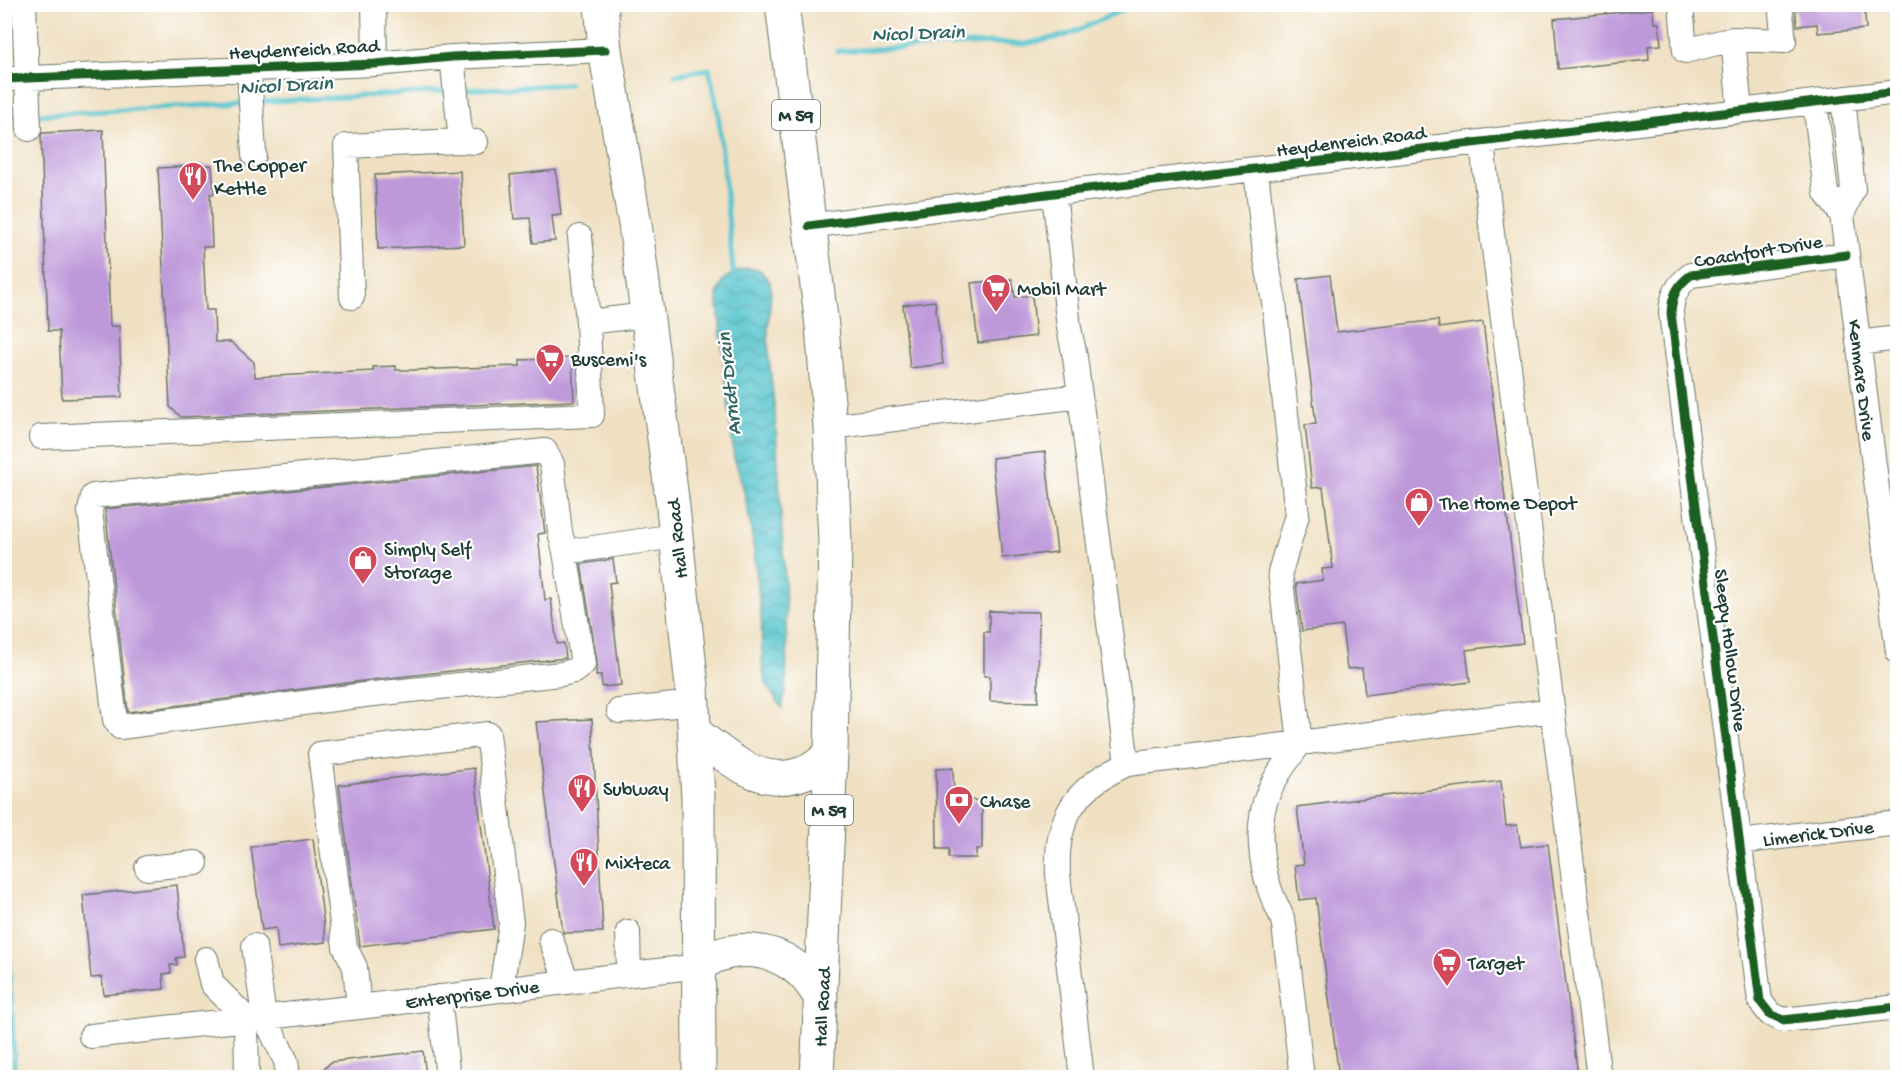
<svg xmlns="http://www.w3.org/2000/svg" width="1902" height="1082" font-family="'Gochi Hand',sans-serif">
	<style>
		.water { fill: url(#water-waves); stroke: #3a8080; stroke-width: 1.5 }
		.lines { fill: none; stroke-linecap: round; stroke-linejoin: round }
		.stream { stroke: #56c4cd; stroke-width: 5 }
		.building { fill: #be99da }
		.minor-casing { stroke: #687666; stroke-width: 26 }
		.highway-casing { stroke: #687666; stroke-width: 35 }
		.minor { stroke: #fff; stroke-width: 24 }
		.highway { stroke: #fff; stroke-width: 33 }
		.cycleway-casing { stroke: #fff; stroke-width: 13 }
		.cycleway { stroke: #1b5e20; stroke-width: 9 }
		.labels { text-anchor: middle; stroke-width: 4.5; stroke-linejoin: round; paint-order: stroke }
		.shield { fill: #fff; stroke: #627771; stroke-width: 1.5 }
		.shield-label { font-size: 18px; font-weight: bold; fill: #1f3d34 }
		.street-label { font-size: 20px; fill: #1f3d34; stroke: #fff }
		.poi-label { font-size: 20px; fill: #1f3d34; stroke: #fff; text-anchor: start }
		.water-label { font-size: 21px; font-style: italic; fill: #306662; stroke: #fff }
	</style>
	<defs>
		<pattern id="water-waves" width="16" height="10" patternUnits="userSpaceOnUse" patternTransform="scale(1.5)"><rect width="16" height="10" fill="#56c4cd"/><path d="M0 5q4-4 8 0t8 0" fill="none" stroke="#47a0a7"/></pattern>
	</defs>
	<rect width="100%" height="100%" fill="#fff"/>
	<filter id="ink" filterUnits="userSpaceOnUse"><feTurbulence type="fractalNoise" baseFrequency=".0167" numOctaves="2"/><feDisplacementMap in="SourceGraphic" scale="12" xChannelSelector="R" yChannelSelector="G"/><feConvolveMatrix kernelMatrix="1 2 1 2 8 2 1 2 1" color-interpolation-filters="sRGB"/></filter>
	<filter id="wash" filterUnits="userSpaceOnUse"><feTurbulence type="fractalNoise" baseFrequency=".008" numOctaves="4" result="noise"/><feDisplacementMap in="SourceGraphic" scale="24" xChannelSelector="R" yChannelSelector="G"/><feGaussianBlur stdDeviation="1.35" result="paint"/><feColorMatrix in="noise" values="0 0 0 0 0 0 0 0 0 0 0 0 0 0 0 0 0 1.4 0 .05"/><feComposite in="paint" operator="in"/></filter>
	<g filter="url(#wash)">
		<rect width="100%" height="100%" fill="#f0e0c2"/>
		<path class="water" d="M747,268l13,2 10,12 1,9 -3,39 1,28 6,55 10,169 2,71 -1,34 -4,21c-5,-7 -11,-15 -15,-23 -8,-18 -4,-49 -6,-69 -6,-51 -9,-110 -27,-158l-17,-163 6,-15 14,-9z"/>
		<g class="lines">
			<path class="stream" d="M837,51l155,-8 33,1 42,-9 69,-31
				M674,75l35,-6 9,41 16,169
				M463,90l106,-6
				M256,102l194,-11
				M34,115l210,-12
				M4,117l18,-2
				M4,875l11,203"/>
		</g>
		<g id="blocks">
			<path class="building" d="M1795,4h69l2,25 -48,4 -1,-9 -20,2z
				M1653,9l1,14h5l2,22 -13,1 1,14 -91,9 -4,-50z
				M103,130l7,196h9l3,71 -60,2 -3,-68h-11l-7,-195 1,-3z
				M212,165l2,29h-4l2,53h-9l3,63h8l1,32h16l23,20 1,15 118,-6v-4l23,-1v4h17l107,-4v-6l52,-2 2,43 -393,16 -11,-10 -12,-239z
				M556,170l5,45 -9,1 3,25 -22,2 -3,-25 -16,1 -4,-44z
				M460,171l4,74 -86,4 -3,-74z
				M1330,275l7,57 101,-12 1,8 44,-6 40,321 -57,7 4,32 -105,13 -3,-27 -15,1 -5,-43 -40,5 -6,-47 27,-4 -1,-11 11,-1 -10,-81 -11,1 -7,-63 11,-1 -18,-145z
				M1012,279l3,18 17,-2 4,41 -58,7 -7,-60z
				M935,301l8,63 -33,4 -7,-63z
				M1045,452l12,100 -55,6 -10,-100z
				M536,466l9,67 -7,1 7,66 6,-1 6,45 7,-1 2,15 -203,23 -235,31 -23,-203z
				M613,559l3,23 -7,1 12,102 -19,2 -1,-12 -5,1 1,-14 -16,-98z
				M989,611l50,1 -1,90 -48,-1v-25h-6v-44h5z
				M592,719l11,213 -40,1 -27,-211z
				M474,768l20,161 -134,17 -21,-161z
				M953,768l1,33 28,-1v49h-6v9h-27v-9h-12l-1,-80z
				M1501,781l5,45 11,-1 4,22 27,-3 30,232 -15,1h-224l-23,-179 -17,2 -4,-35 9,-1 -7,-57z
				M313,839l13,103 -48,6 -2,-20 -14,2 -11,-83z
				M177,885l7,72 -8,1 1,7h-7l1,8 -8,1 1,15 -60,6 -2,-18 -11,1 -8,-83z
				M423,1051l3,26h-110l15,-15z"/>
		</g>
	</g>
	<g filter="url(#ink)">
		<use href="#blocks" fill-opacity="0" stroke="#687666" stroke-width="1.5"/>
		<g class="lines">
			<g class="minor-casing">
				<path id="minor" d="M24,4l5,125
					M374,4l1,60
					M1681,4l4,47 48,-12 51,2 -4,-37
					M1733,39l7,72
					M452,57l9,84 15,1
					M249,69l5,86
					M4,79l371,-15 77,-7 153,-7
					M1843,99l10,90 -11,26 56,437
					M1815,102l11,91 16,22
					M1482,142l9,83 108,853
					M1054,193l15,135 6,29 52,407c-52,23 -72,54 -69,110l24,204
					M809,226l245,-33 844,-101
					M1846,255l-155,20c-14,10 -19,21 -20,38l89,688 10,13 13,6 115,-13
					M352,297l-6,-151 115,-5
					M588,322l59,-7
					M1858,343l40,-5
					M830,427l250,-31
					M41,437l551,-22 -4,-93 -8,-85
					M565,552l18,112 -9,7 -13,3 -196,21 -245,32 -5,-7 -25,-209 3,-15 452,-45 7,13 8,68 5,20 110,-16
					M619,711l74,-8
					M1127,764l173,-21 -20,-171 17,-57 -23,-213 -9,-49 -9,-83
					M1739,842l159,-19
					M147,868l49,-5
					M628,932l1,42
					M551,940l16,42
					M254,946l10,70 22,45 2,17
					M206,959l6,25 34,34 1,60
					M439,997l9,81
					M359,1007l-4,-40 -10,-20 -25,-193 168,-20 23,189 -10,67
					M91,1036l268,-29 340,-41
					M1302,1078l-18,-153c-3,-14 -10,-22 -14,-35 -10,-28 -14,-68 -2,-96 7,-19 21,-35 32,-51l253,-33"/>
			</g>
			<g class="highway-casing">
				<path id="highway" d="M601,4l4,46 30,174 37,274 20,189 6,111 1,280
					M782,4l40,322 8,101 5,116 -4,211 -14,324
					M695,733c35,26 71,61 117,36 7,-4 13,-10 19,-15
					M699,966c6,-4 13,-9 20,-11 28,-10 61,-3 82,17 8,7 14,17 20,26"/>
			</g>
			<use href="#minor" class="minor"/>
			<use href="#highway" class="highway"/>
			<g class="cycleway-casing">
				<path id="cycleway" d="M4,79l371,-15 77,-7 153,-7
					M809,226l245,-33 844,-101
					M1846,255l-155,20c-14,10 -19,21 -20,38l89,688 10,13 13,6 115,-13"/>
			</g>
			<use href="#cycleway" class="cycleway"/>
		</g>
	</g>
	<defs>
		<g id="restaurant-pin" transform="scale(1.5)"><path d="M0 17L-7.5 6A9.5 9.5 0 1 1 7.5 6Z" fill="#d1495b" stroke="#fff"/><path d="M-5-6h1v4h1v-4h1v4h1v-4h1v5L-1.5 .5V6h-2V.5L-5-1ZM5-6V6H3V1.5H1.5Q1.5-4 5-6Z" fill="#fff"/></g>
		<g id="supermarket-pin" transform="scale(1.5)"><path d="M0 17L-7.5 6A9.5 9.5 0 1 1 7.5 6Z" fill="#d1495b" stroke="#fff"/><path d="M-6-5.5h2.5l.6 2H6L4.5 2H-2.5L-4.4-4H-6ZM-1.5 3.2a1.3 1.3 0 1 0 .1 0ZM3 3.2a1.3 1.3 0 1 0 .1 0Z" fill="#fff"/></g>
		<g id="shop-pin" transform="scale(1.5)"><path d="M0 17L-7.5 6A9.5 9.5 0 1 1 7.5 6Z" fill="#d1495b" stroke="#fff"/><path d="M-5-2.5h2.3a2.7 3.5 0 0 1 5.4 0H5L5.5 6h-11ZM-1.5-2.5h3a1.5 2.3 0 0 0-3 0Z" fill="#fff"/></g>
		<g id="bank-pin" transform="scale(1.5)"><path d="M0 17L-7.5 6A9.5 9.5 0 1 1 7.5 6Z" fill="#d1495b" stroke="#fff"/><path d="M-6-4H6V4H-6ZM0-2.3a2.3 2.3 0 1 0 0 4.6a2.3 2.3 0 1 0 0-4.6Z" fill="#fff"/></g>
	</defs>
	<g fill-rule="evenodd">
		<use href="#restaurant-pin" x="193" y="176"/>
		<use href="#supermarket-pin" x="996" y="288"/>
		<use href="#supermarket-pin" x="550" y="358"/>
		<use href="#shop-pin" x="1419" y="502"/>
		<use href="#shop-pin" x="363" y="560"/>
		<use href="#restaurant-pin" x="582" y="788"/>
		<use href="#bank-pin" x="959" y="800"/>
		<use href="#restaurant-pin" x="584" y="862"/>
		<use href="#supermarket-pin" x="1447" y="962"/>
	</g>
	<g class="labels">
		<g class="shield">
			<rect x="772" y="100" width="48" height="30" rx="4.5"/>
			<rect x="805" y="795" width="48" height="30" rx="4.5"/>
		</g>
		<g class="shield-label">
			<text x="796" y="121">M 59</text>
			<text x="829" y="816">M 59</text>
		</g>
		<g class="street-label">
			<text transform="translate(304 48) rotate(-3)" y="7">Heydenreich Road</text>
			<text transform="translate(1351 140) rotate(-7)" y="7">Heydenreich Road</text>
			<text transform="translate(1758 250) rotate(-9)" y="7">Coachfort Drive</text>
			<text transform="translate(1863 380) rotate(83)" y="7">Kenmare Drive</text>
			<text transform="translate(676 539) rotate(-96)" y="7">Hall Road</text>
			<text transform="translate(1732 650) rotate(83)" y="7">Sleepy Hollow Drive</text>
			<text transform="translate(1818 832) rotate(-7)" y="7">Limerick Drive</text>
			<text transform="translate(472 993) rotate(-7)" y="7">Enterprise Drive</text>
			<text transform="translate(821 1007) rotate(-87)" y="7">Hall Road</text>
		</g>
		<g class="poi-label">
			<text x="214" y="171">The Copper<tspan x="214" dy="23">Kettle</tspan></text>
			<text x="1017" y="295">Mobil Mart</text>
			<text x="571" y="365">Buscemi's</text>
			<text x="1440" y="509">The Home Depot</text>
			<text x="384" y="555">Simply Self<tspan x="384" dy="23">Storage</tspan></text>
			<text x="603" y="795">Subway</text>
			<text x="980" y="807">Chase</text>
			<text x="605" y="869">Mixteca</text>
			<text x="1468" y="969">Target</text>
		</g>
		<g class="water-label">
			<text transform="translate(918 32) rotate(-2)" y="7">Nicol Drain</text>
			<text transform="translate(286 84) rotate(-3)" y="7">Nicol Drain</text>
			<text transform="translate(728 384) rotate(-96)" y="7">Arndt Drain</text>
		</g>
	</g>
	<rect width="1902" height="1082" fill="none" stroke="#fff" stroke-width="24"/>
</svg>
